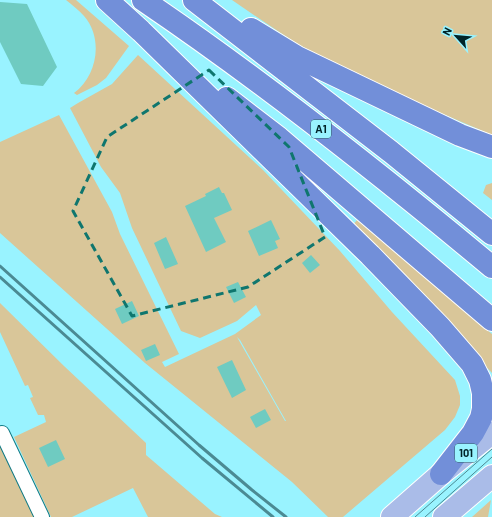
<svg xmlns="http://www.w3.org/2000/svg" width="492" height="517" font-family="Barlow,sans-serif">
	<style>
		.green { fill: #d9c699; fill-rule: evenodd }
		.building { fill: #6fcbc1 }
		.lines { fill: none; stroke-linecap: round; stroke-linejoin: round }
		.minor-casing { stroke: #117a85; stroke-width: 16 }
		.primary-casing { stroke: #fff; stroke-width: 24 }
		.motorway-casing { stroke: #fff; stroke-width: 24 }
		.minor { stroke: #fff; stroke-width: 14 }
		.primary { stroke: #aabce8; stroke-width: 22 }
		.motorway { stroke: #728fd9; stroke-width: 22 }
		.tram { stroke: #4b8a93; stroke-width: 1 }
		.rail { stroke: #4b8a93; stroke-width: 3 }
		.marked { fill: none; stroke: #0f766e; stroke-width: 3; stroke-dasharray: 8 5; stroke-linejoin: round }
		.labels { text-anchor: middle; stroke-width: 3.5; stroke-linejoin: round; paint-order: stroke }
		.shield { fill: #99f3ff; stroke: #2e6269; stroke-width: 1 }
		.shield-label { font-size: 11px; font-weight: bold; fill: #002429 }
	</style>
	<rect width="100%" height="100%" fill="#99f3ff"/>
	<path class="green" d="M66,0h10l53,46 -23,32 -9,7 -20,10 -3,-2c23,-17 30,-54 10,-77 -5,-6 -12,-11 -18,-16z
		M232,0h260v135c-62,-27 -125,-52 -184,-85 -26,-15 -51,-33 -76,-50z
		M138,55l125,115 77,81 52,61 63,68 5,16v9l-5,12 -10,13 -102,87h-15l-36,-35 -147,-119 -145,-130v-91l59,-27 53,97 8,22 59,120 -17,8 3,5 70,-33 26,-19 -5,-10 -19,16 -37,17 -19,-7 -49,-103 -12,-35 -19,-26 -31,-59 8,-5 34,-19zM237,337l3,3 46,81h-1z
		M492,183v17l-9,-7 3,-8z
		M357,220l135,114v39l-141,-146z
		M0,303l64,63 82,77v12l69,59 7,3h-74l-15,-29 -61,29h-21l-37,-80 32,-15 -2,-7h-6l-8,-17 3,-1 -5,-12 -3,1 -25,-54z
		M0,445l5,2 32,70h-37z
		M491,500l-3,17h-16z"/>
	<path class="building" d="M0,2l27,2 30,63 -14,19 -22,-2 -21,-42z
		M219,187l3,6h2l8,17 -18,8 12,24 -20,10 -21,-46 21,-10 -1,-2z
		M271,220l9,19 -5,2 3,7 -19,8 -11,-25z
		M166,237l12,27 -13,5 -11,-26z
		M311,255l9,10 -10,8 -8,-10z
		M238,282l8,15 -12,6 -8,-16z
		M132,301l7,15 -17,8 -7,-15z
		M155,344l5,11 -14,6 -5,-11z
		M232,360l14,30 -14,8 -15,-31z
		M265,409l6,11 -15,8 -6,-11z
		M56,440l9,19 -17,8 -9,-19z"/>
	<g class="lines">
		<g class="minor-casing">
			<path id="minor" d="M0,434l2,-1 40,84"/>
		</g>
		<g class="primary-casing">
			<path id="primary" d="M392,517l49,-43 51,-41
				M444,517l48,-41"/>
		</g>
		<g class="motorway-casing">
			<path id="motorway" d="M107,0l34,31 229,224 70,72 32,37 8,16 3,13v16l-2,9 -8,15 -32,41
				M143,0c121,82 236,173 349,267
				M194,0l197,152 101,82
				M251,29l46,28 21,10 142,68 32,12
				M227,98l52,40 213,182"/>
		</g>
		<use href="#minor" class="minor"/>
		<use href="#primary" class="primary"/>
		<use href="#motorway" class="motorway"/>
		<path class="tram" d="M415,517l77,-68
			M425,517l67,-60"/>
		<path class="rail" d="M0,266l199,179 53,45 34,27
			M0,277l202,181 71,59"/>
	</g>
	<path class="marked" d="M209,70l80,77 36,90 -77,50 -116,29 -59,-105 34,-74z"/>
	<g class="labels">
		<g class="shield">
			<rect x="311" y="120" width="20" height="18" rx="3"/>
			<rect x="455" y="444" width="22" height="18" rx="3"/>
		</g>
		<g class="shield-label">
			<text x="321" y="133">A1</text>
			<text x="466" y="457">101</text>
		</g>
	</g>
	<g transform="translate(456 36) rotate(297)" stroke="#99f3ff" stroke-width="3" paint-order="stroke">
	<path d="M0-3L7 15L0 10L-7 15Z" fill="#002429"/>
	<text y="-6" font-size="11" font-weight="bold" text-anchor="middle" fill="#002429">N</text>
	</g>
</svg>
